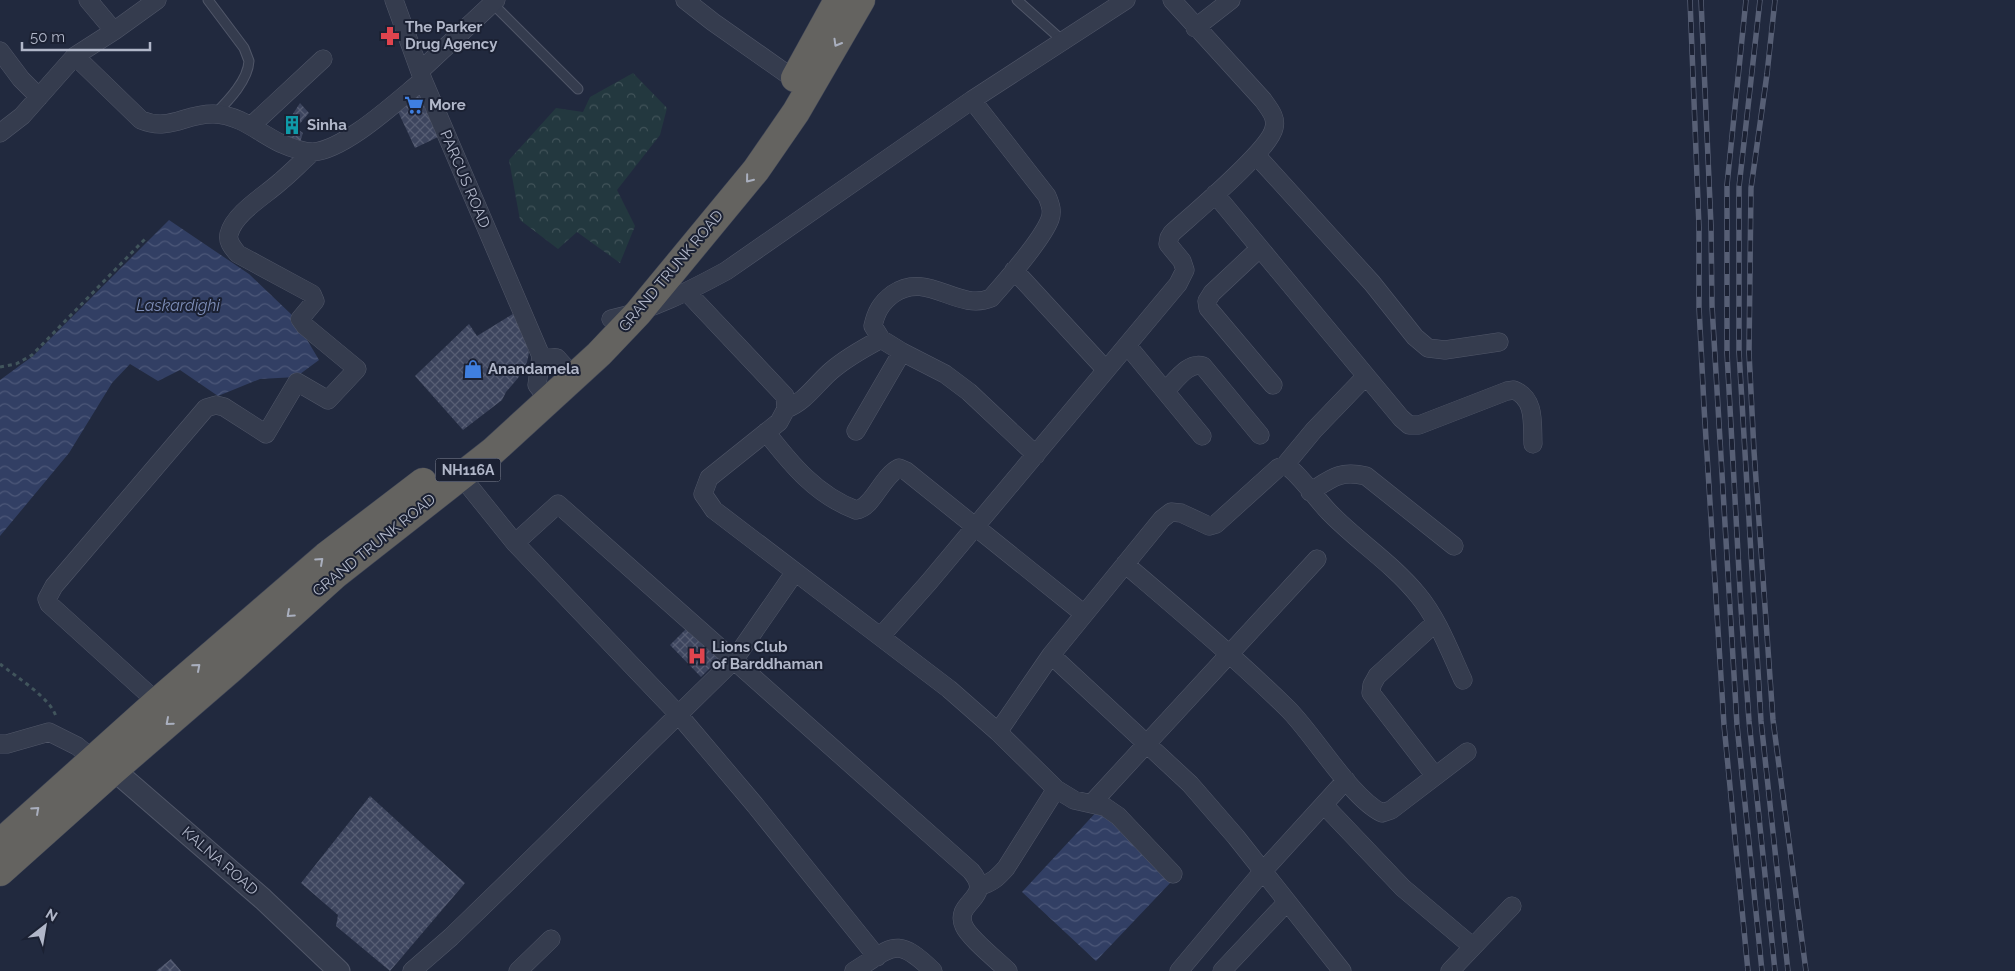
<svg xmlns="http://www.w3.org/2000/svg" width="2015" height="971" font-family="Raleway,sans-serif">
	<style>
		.park { fill: url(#park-crowns) }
		.water { fill: url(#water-waves) }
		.building { fill: url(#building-cross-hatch) }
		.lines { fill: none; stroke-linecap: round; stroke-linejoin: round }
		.service-casing { stroke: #515769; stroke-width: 11 }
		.minor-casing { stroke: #515769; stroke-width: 19 }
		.tertiary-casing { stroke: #515769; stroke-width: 23 }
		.trunk-casing { stroke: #3e4456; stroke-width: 29 }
		.path { stroke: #41555c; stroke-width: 3; stroke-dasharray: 4 4; stroke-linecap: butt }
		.service { stroke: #353c4e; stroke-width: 9 }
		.minor { stroke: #353c4e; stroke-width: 18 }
		.tertiary { stroke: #353c4e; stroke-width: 21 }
		.trunk { stroke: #646360; stroke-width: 28 }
		.rail-casing { stroke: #575f75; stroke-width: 5.5 }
		.rail { stroke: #1b2133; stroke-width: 4; stroke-dasharray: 11; stroke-linecap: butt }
		.oneway { stroke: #a9afbe }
		.labels { text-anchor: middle; stroke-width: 4; stroke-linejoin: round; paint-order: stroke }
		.shield { fill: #1b2133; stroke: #848a9c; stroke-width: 1 }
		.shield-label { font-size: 14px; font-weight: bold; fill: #b1b7c9 }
		.poi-label { font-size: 15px; font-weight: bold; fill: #b1b7c9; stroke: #1b2133; text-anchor: start }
		.street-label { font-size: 15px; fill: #b1b7c9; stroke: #1b2133 }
		.water-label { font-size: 16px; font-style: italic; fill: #7e8eb8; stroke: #1b2133 }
	</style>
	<defs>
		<pattern id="park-crowns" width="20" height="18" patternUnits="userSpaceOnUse" patternTransform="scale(1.25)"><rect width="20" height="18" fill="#23383f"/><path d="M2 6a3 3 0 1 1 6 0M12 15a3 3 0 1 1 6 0" fill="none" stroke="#415359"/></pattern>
		<pattern id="water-waves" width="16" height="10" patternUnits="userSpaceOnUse" patternTransform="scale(1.25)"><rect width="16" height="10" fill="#323f64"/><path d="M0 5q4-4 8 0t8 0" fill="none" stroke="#4d5879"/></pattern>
		<pattern id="building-cross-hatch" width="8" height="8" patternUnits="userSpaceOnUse" patternTransform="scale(1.25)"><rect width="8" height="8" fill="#3d455e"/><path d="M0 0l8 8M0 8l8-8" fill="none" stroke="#575e74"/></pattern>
	</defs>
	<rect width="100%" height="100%" fill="#21293e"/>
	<path class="park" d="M633,73l34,35 -7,27 -43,55 18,36 -15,37 -43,-31 -19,17 -38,-29 -11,-60 47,-52 27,4 7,-15z"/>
	<path class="water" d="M169,220l80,54 44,42 26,44 -23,17 -36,2 -42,17 -38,-26 -22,11 -28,-17 -18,19 -43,70 -69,83v-156l33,-24z
		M1100,808l72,73 -76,80 -74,-69z"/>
	<path class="building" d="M417,90l21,47 -23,11 -20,-43z
		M300,103l9,10 -13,15 7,5 -4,12 -17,-8 6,-11 -1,-3z
		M516,312l13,41 -2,9 -9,16 -12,14 -4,8 -39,30 -48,-54 54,-52 8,12z
		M691,624l31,32 -21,21 -31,-32z
		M370,796l95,87 -75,88 -54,-45 2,-11 -37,-32z
		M171,959l10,12h-25z"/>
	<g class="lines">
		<g class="service-casing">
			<path id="service" d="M208,0l36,48 5,13c-1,19 -20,39 -33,52
				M1017,0l46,41
				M493,4l85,85"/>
		</g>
		<g class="minor-casing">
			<path id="minor" d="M88,0l26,31
				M394,0l29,80 118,276 -4,29 12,15
				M685,0l28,22 81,57
				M1195,28l36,-28
				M0,51l21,28 18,18
				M75,56l66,64c29,12 44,-7 73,-6 26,1 44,18 66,29 9,4 22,9 33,9 32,-2 84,-51 110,-72
				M420,71l76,-71
				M972,100l75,96c3,8 6,14 3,23 -7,19 -44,62 -59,79 -34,14 -63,-28 -98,-4 -12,9 -17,18 -20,32l8,13 21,13 43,22 24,18 67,63
				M252,125l71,-66
				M0,133l22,-17 53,-60 39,-25 43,-31
				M1256,155l116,128 43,54 13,11 17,2 54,-8
				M1215,194l186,224 8,7h10l88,-34 7,-1c22,9 18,34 19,54
				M1260,248l-48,45 -5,8 1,7 65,77
				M1014,270l92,100
				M687,292l98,104 1,13 -7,13 -70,56 -6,16 11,16 235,179 49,43 53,-77 111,-136 9,-7 10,1 28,13 7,-2 62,-56 7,-3c12,6 33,36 44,47 29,30 63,51 89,83 20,24 32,57 45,85
				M611,319c41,-9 78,-28 115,-48l246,-171 154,-100
				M1127,345l75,91
				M541,356l16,2 17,19
				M1165,391c10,-9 23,-30 38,-25l57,69
				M786,409c19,-7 30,-25 45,-38 15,-13 33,-23 50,-32
				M856,431l46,-79
				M766,432c25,32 50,63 90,78 17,-2 25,-33 43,-42l7,3 178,143
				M1285,465l29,-35 52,-54
				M461,476l54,67 43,-39 413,367c24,28 -18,30 -7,55 5,12 34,35 44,45
				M1310,492c22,-14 30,-22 56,-16l88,70
				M515,543l163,171 77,91 122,152
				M1125,564c55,47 111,94 163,145 27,27 63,89 94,104l9,-3 76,-58
				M1435,623l-58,53 -5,9 -1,8 64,83
				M881,636l48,-54 249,-298 7,-14 -3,-9 -14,-17 1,-6 3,-5c21,-19 98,-83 102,-105 3,-11 -5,-19 -11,-28l-91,-100
				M1051,655l139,129 46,53 106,134
				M157,702l-108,-98 -2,-5 7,-13 152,-178 10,-3 8,2 42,27 31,-52 31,18 29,-31 -52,-43 -5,-7 15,-18 -3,-7 -74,-40c-5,-6 -11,-12 -9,-20 5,-21 37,-39 52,-53 11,-9 21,-20 32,-29
				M998,732l58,57 18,11 31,7 13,9 55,58
				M0,744h7l42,-12 28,14 16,13
				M1092,803l225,-244
				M1324,805l79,83 70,59
				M980,886c12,-3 18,-9 26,-18l50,-79
				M412,971l39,-34 68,-66 215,-211 61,-88
				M518,971l33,-32
				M854,971c39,-24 42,-36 79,0
				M1179,971l84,-100 83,-91
				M1222,971l65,-69
				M1450,971l62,-65"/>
		</g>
		<g class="tertiary-casing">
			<path id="tertiary" d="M104,759l10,11 149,129 76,72"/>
		</g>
		<g class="trunk-casing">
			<path id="trunk" d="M795,78l43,-78
				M0,843l157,-141 169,-146 97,-74
				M0,872l114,-102 118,-102 103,-93 158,-124 106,-97 39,-41 118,-143 40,-58 65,-112"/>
		</g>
		<path class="path" d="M0,367l16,-3 16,-9 114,-117
			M0,664c15,12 52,35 56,53"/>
		<use href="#service" class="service"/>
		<use href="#minor" class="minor"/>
		<use href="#tertiary" class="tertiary"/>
		<use href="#trunk" class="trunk"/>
		<g class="rail-casing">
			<path id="rail" d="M1690,0l9,227v80l5,100 20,318 24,246
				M1701,0l10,225 1,81 25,419 25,246
				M1746,0l-19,185v168l14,255 8,113 26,250
				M1760,0l-21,187v165l22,369 27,250
				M1775,0l-8,74 -16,114 -2,165 5,98 19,269 33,251"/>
		</g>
		<use href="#rail" class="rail"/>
	</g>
	<defs><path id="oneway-chevron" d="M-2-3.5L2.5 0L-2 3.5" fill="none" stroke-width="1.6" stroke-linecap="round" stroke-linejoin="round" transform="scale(1.25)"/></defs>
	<g class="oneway">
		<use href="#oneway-chevron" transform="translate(837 43) rotate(120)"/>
		<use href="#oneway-chevron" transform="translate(749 179) rotate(129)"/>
		<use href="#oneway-chevron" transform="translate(320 561) rotate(-42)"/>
		<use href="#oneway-chevron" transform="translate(290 614) rotate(138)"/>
		<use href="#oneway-chevron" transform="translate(197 667) rotate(-41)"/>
		<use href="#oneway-chevron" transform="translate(169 722) rotate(139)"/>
		<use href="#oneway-chevron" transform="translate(36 810) rotate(-42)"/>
	</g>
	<defs>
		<g id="pharmacy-bare" transform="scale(1.5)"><path d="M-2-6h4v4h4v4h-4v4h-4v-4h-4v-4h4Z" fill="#e0444e" stroke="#1b2133" stroke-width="2.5" paint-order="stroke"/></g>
		<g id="supermarket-bare" transform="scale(1.5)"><path d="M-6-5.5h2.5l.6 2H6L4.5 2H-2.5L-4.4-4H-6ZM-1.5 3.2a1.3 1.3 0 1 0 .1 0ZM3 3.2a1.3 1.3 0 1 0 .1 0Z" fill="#3f7fe0" stroke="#1b2133" stroke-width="2.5" paint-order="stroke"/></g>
		<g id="building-bare" transform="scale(1.5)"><path d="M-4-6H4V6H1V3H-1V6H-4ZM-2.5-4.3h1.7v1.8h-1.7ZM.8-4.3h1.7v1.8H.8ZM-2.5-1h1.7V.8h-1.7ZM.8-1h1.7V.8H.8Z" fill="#0f9aa8" stroke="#1b2133" stroke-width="2.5" paint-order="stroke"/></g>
		<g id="shop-bare" transform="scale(1.5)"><path d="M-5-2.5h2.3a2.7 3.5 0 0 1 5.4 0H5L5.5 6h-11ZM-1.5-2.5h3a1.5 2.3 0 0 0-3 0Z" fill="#3f7fe0" stroke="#1b2133" stroke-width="2.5" paint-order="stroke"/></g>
		<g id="hospital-bare" transform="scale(1.5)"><path d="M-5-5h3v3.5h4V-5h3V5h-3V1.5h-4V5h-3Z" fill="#e0444e" stroke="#1b2133" stroke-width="2.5" paint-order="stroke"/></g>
	</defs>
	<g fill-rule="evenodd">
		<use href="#pharmacy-bare" x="390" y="36"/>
		<use href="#supermarket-bare" x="414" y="105"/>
		<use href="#building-bare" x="292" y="125"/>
		<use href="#shop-bare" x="473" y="369"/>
		<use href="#hospital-bare" x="697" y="656"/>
	</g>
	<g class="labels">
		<rect class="shield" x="435.5" y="458.5" width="65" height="23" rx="4"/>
		<g class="shield-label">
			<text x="468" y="475">NH116A</text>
		</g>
		<g class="poi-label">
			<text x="405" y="32">The Parker<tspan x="405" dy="17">Drug Agency</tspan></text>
			<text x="429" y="110">More</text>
			<text x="307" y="130">Sinha</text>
			<text x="488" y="374">Anandamela</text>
			<text x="712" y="652">Lions Club<tspan x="712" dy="17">of Barddhaman</tspan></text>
		</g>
		<g class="street-label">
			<text transform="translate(465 179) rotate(67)" y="5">PARCUS ROAD</text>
			<text transform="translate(671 271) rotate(-50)" y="5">GRAND TRUNK ROAD</text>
			<text transform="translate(374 545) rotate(-39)" y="5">GRAND TRUNK ROAD</text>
			<text transform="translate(220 861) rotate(41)" y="5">KALNA ROAD</text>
		</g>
		<g class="water-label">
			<text x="178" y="311">Laskardighi</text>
		</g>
	</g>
	<g transform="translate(45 926) rotate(31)" stroke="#1b2133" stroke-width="4" paint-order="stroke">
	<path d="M0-4L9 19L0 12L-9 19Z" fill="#b1b7c9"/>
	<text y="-8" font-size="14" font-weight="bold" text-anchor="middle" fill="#b1b7c9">N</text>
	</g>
	<path d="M22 42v8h128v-8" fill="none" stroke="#b1b7c9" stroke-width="2.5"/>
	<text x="30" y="42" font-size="15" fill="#b1b7c9" stroke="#1b2133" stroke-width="4" paint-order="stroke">50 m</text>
</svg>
